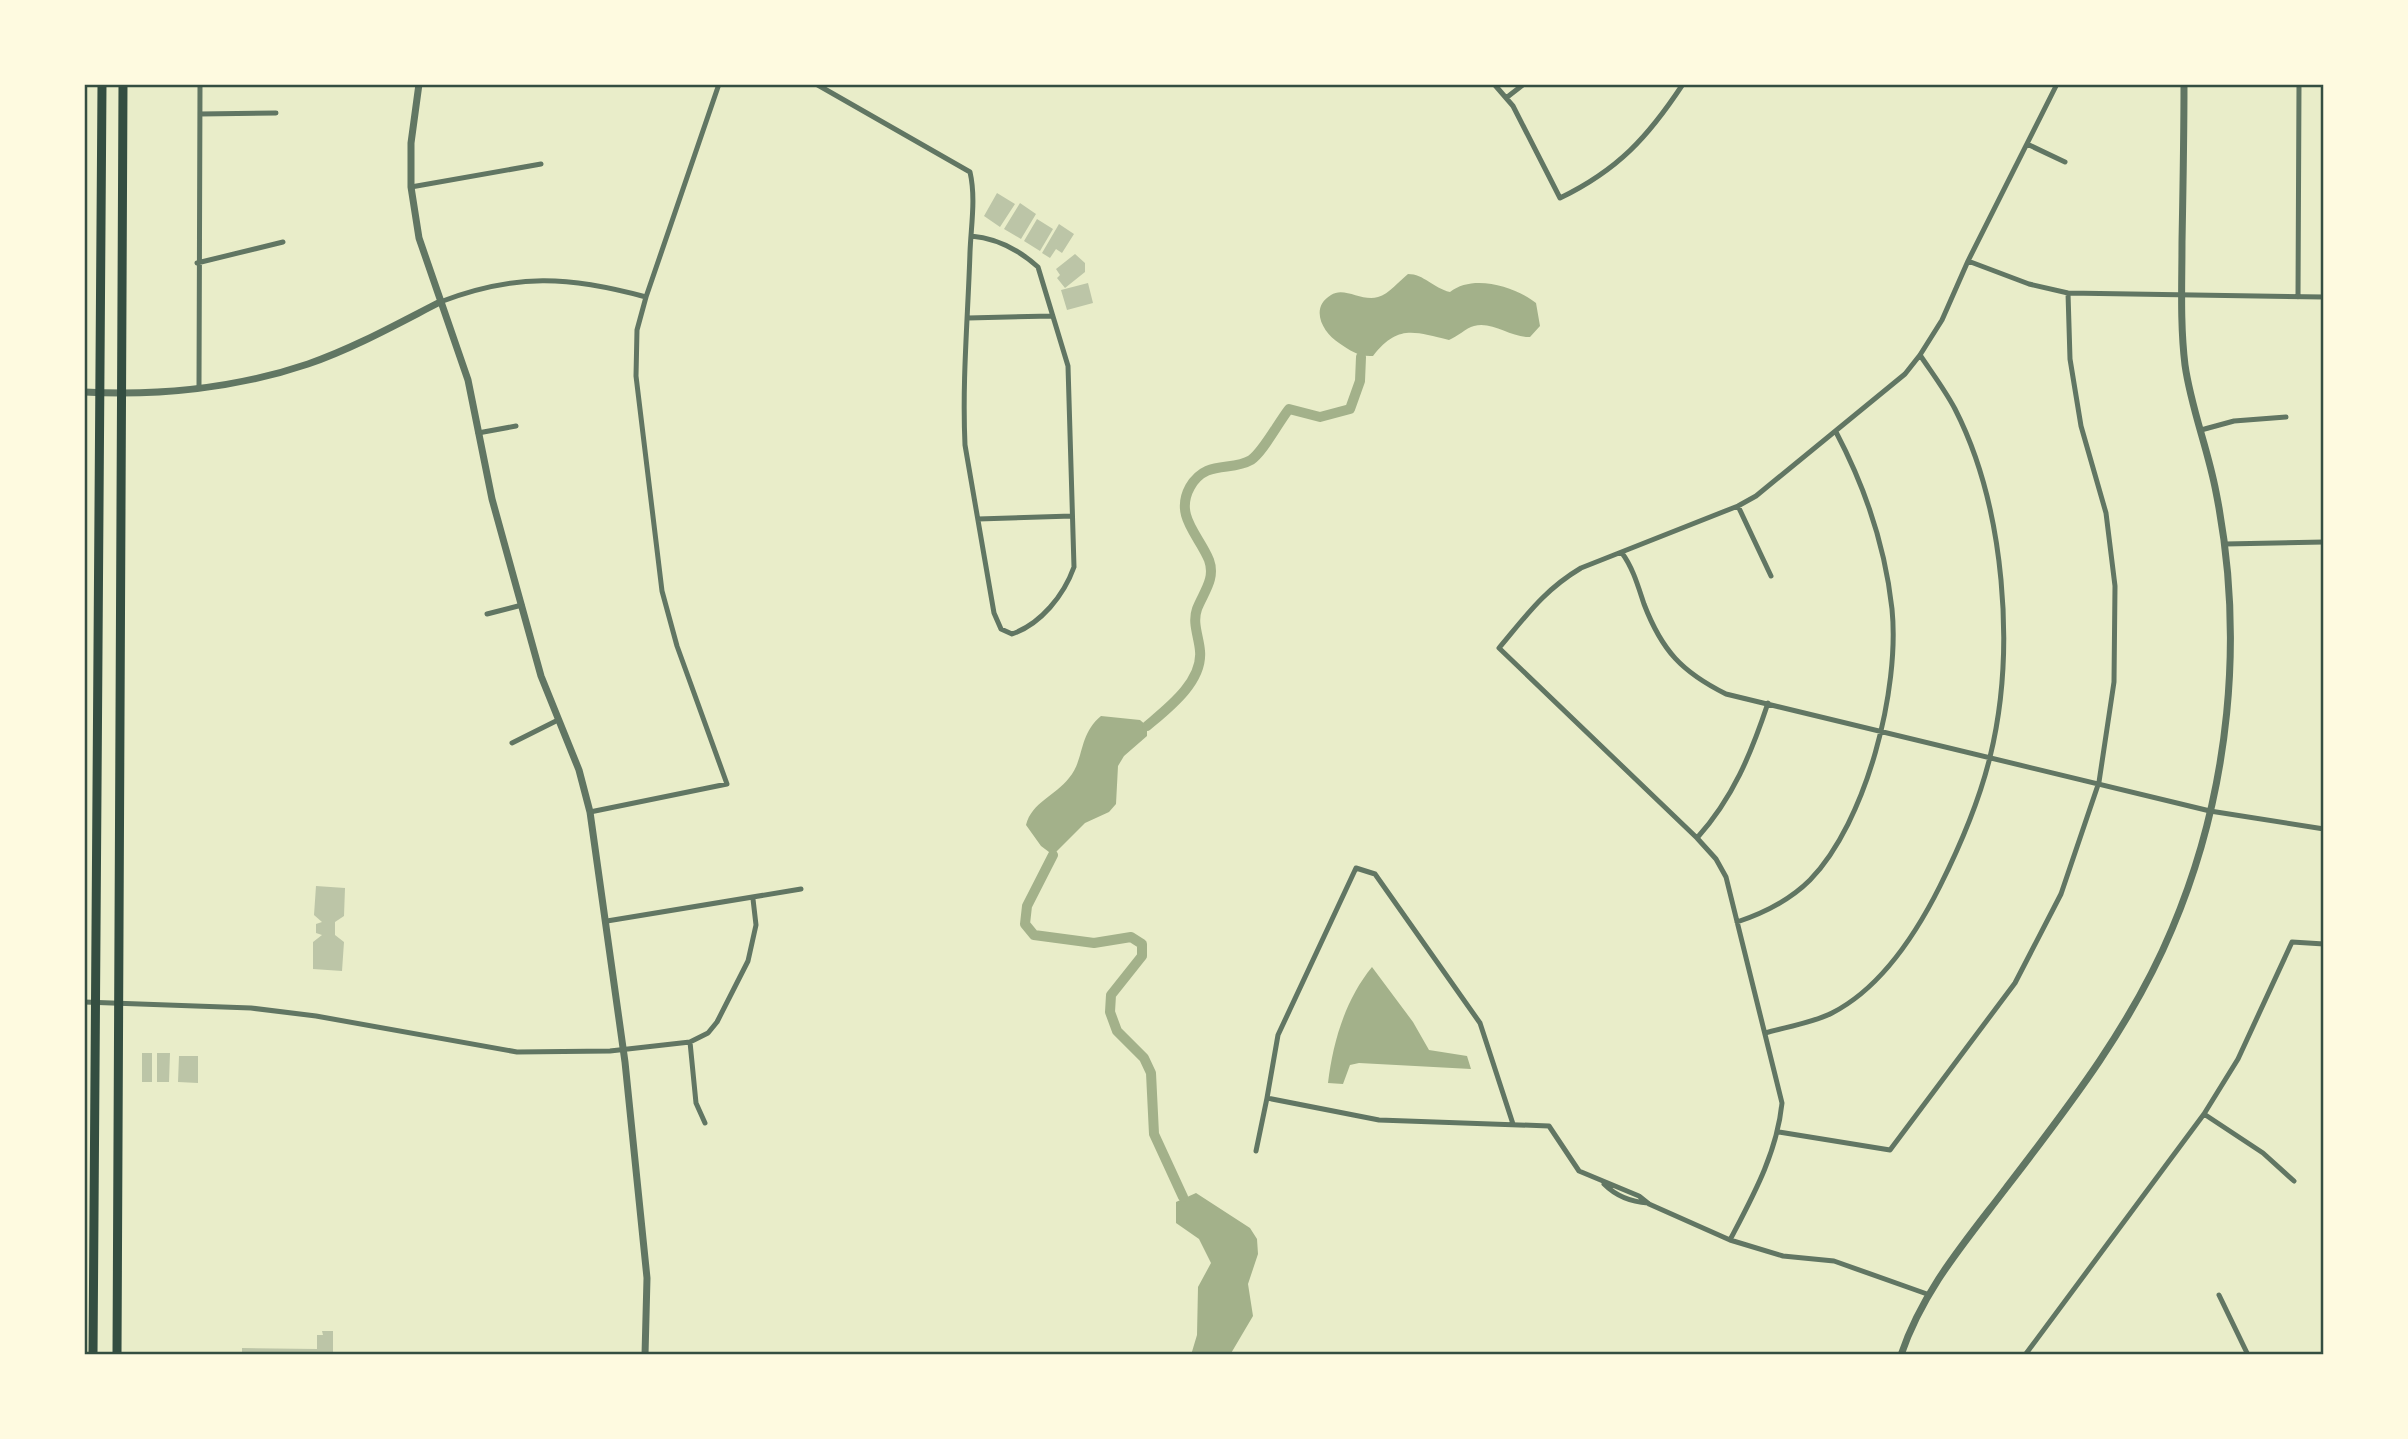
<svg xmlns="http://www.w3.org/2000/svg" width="2408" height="1439" font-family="Ubuntu,sans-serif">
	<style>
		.water { fill: #a3b18a }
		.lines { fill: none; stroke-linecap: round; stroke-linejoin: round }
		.canal { stroke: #a3b18a; stroke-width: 10 }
		.building { fill: #bcc5a7 }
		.minor { stroke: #617663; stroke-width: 5 }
		.tertiary { stroke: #617663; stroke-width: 7 }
		.primary { stroke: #344e41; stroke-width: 9 }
		.neatline { fill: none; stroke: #344e41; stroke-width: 2.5 }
	</style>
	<rect width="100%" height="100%" fill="#e9edc9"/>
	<path class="water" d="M1408,274c16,0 25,14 42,18 23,-18 64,-6 86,11l4,23 -10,11c-19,1 -37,-16 -56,-11 -8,2 -17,11 -25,14 -35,-8 -51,-16 -76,16 -14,1 -22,-5 -34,-13 -16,-10 -30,-35 -8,-48 13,-9 31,7 47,2 11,-3 21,-16 30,-23z
		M1101,716l39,4 7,6v10l-23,20 -6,10 -2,38 -7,8 -24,11 -32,32 -12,-9 -15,-21c6,-23 29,-29 43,-47 16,-19 9,-43 32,-62z
		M1372,967l41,55 16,28 38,6 4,13 -112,-6 -9,2 -7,19 -15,-1c5,-41 17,-83 44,-116z
		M1196,1193l54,35 7,11 1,15 -10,30 5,32 -23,39h-39l6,-20 1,-48 13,-24 -12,-24 -23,-16v-21z"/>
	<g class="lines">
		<path class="canal" d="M1147,726c20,-17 56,-44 53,-75 -1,-14 -8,-28 -3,-42 6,-16 19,-30 12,-49 -10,-25 -35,-44 -19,-73 16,-28 41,-15 61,-27 12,-8 27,-37 38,-51l31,8 30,-8 10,-28 1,-24
			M1053,855l-26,51 -2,18 9,11 60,8 37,-6 11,7v12l-31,39 -1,17 7,19 27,27 7,15 3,61 29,63"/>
	</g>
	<path class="building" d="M997,193l18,11 -15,23 -16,-11z
		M1020,203l16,11 -15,25 -17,-10z
		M1037,219l16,10 -13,22 -16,-10z
		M1059,224l15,10 -12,19 -6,-4 -6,9 -8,-5z
		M1075,254l10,9v9l-20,16 -8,-10 3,-3 -4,-6z
		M1088,283l5,20 -26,7 -6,-20z
		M316,886l29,2 -1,28 -9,6v13l9,7 -2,29 -29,-2v-27l9,-7 -6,-2v-9l6,-2 -8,-7z
		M142,1053h10v29h-10z
		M157,1053h13l-1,29h-12z
		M179,1056h19v27l-20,-1z
		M322,1331h11v24h-91v-7l75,1v-14h6z"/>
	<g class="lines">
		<path class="minor" d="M816,84l154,88c6,26 1,54 0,80 -2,64 -8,129 -5,193l29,168 7,16 11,5c29,-10 52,-39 62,-67l-6,-201 -30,-99c-19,-17 -42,-29 -67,-31
			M1494,84l19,22 47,92c58,-28 88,-61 123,-114
			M1506,98l18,-14
			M200,114l76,-1
			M2027,144l38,18
			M411,187l130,-23
			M1968,261l61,23 39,9 256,4
			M197,263l86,-21
			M2298,297l1,-213
			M440,302c76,-29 129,-26 206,-5
			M968,318l84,-2
			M199,387l1,-303
			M2201,430l33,-9 52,-4
			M478,433l38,-7
			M1738,506l33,70
			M978,519l94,-3
			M2225,544l99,-2
			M1622,553c11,15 16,33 22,51 18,47 38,68 82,90l484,117 114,18
			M487,614l35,-9
			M512,743l46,-23
			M590,812l137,-28 -50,-138 -15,-55 -26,-215 1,-46 9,-33 73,-213
			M1697,838c36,-40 54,-84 71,-135
			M607,921l194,-32
			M1737,922c27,-9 52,-21 73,-42 57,-59 90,-191 82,-271 -7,-64 -26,-120 -56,-177
			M84,1002l167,6 65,8 201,36 93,-1 80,-9 18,-9 9,-11 31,-61 8,-36 -3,-26
			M1765,1033c21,-6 47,-10 67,-20 49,-25 84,-79 108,-127 21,-42 39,-84 50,-129 26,-106 15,-250 -35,-348 -10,-19 -23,-36 -35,-54
			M690,1042l6,61 9,20
			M2204,1114l59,39 31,28
			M1513,1124l-33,-101 -105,-149 -19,-6 -78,167 -11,63 112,22 170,6 30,45 60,25 10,8 81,36 53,16 51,5 93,33
			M1779,1132l111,18 125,-167 46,-89 38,-112 15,-100 1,-96 -9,-73 -25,-87 -11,-67 -2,-66
			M1256,1151l11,-53
			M1604,1184c12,12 28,18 44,19
			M1730,1240c23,-44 47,-87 52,-137l-56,-226 -10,-18 -19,-21 -198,-190c27,-32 45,-58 82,-80l157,-62 18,-10 149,-122 15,-19 22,-35 26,-59 89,-177
			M2219,1295l29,60
			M2025,1355l179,-241 34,-55 54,-117 32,2"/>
		<path class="tertiary" d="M419,84l-8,59v44l8,51 49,142 24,119 49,177 38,94 11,42 35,250 22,216 -2,77
			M84,392c74,4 153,-4 224,-28 46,-16 89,-40 132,-62
			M1901,1355c22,-65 64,-113 105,-167 63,-82 126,-163 166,-259 58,-137 73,-292 44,-437 -8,-43 -25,-84 -31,-127 -5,-41 -3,-82 -3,-123 1,-53 2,-105 2,-158"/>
		<path class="primary" d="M93,1355l9,-1271
			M117,1355l6,-1271"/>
	</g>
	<rect width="2408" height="1439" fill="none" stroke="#fefae0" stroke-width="172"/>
	<rect x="86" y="86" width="2236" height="1267" class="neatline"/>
</svg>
